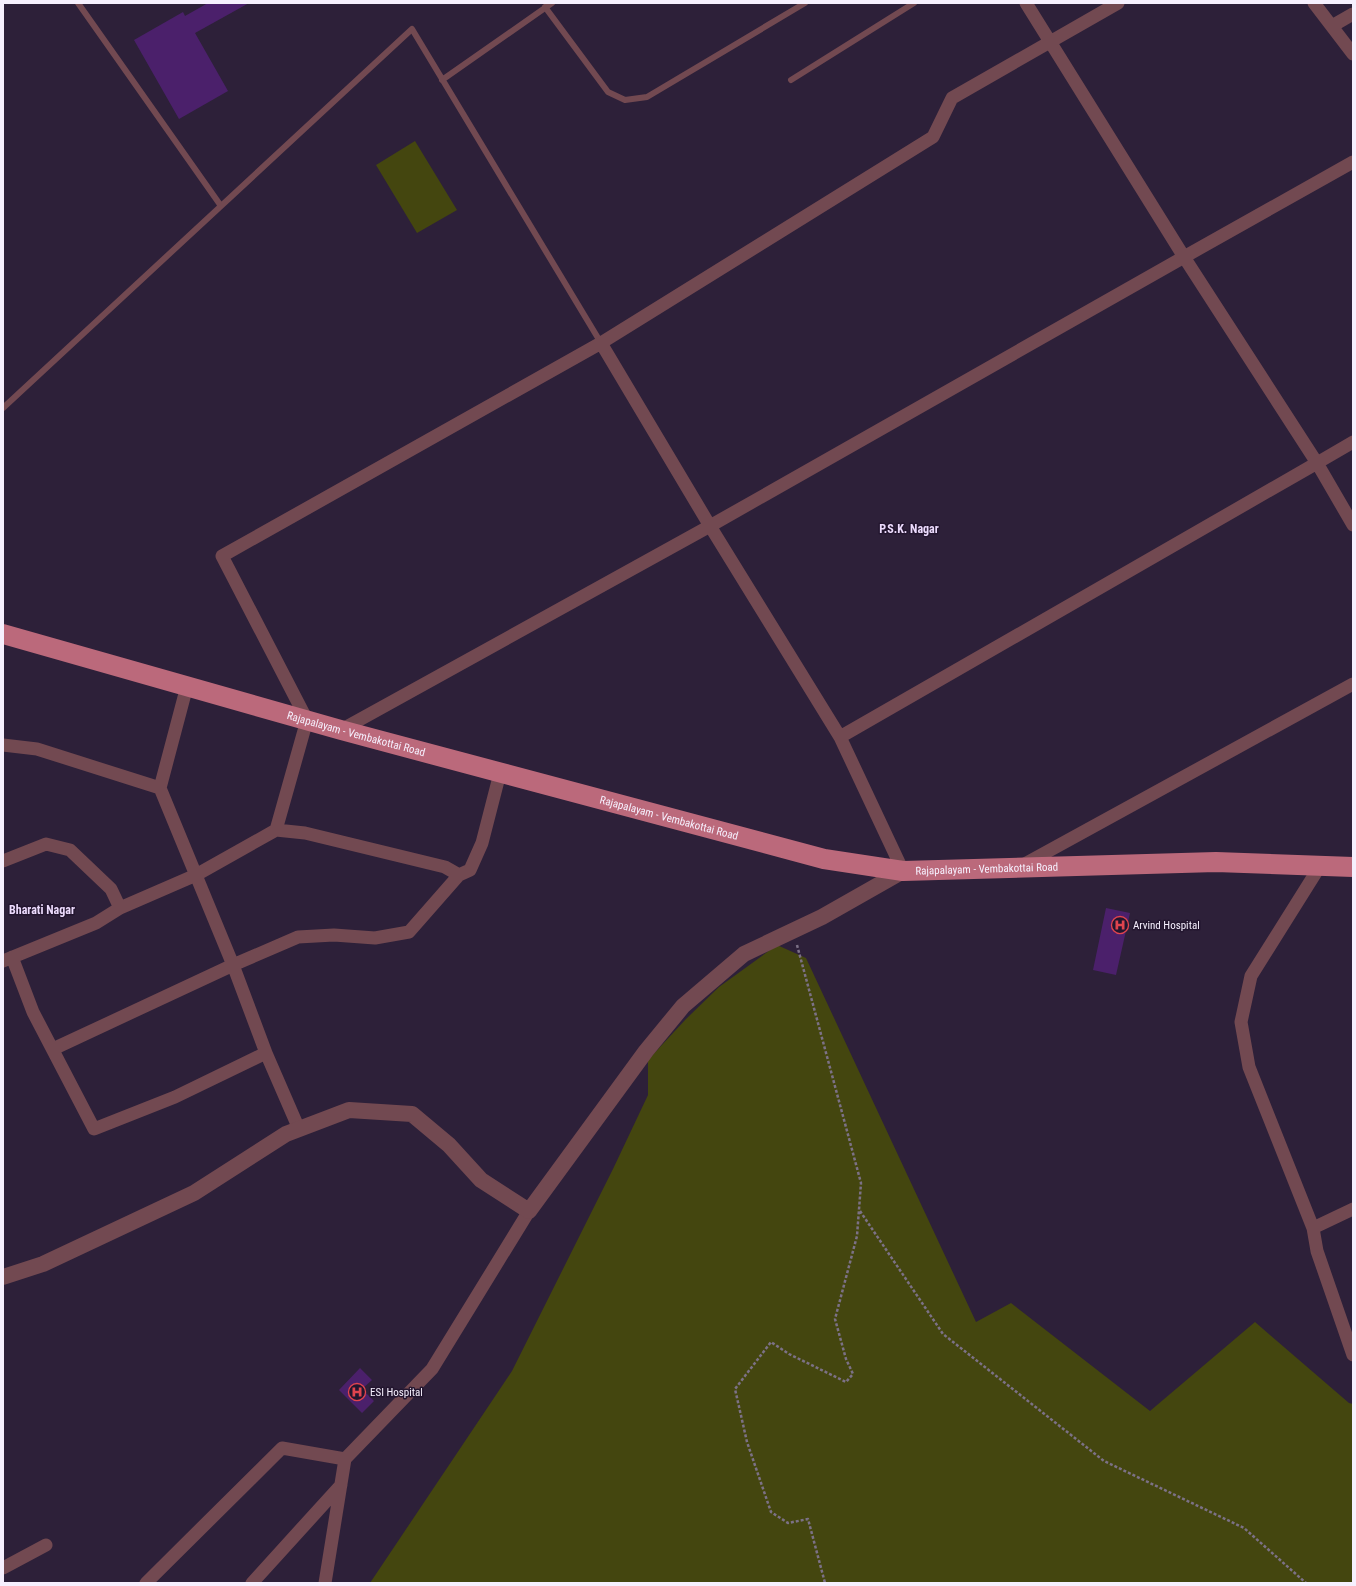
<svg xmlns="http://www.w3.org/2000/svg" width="1356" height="1586" font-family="'Roboto Condensed',sans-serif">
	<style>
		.green { fill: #44460f }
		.building { fill: #4b206b }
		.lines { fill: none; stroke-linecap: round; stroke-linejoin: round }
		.path { stroke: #7c7186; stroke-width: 2.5; stroke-dasharray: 3 2; stroke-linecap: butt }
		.service { stroke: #724951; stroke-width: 6 }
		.minor { stroke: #724951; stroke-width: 13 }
		.tertiary { stroke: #724951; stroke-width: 16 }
		.primary { stroke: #bb697b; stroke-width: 20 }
		.labels { text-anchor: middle; stroke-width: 3; stroke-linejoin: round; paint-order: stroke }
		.street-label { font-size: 11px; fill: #f6f0fe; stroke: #23162f }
		.poi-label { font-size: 11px; fill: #f6f0fe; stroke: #23162f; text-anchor: start }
		.neighbourhood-label { font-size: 12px; font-weight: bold; fill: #ecdbfd; stroke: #23162f }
	</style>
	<rect width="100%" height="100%" fill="#2d2039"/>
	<path class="green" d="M415,141l42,69 -40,23 -41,-68z
		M777,945l29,13 170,364 35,-19 139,108 105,-89 94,81 4,1v179h-983l142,-212 101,-202 35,-74v-35l38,-41 33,-32z"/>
	<path class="building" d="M208,3h41l-54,30 33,58 -49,28 -45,-79 49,-28 2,4z
		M1106,908l24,5 -14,62 -23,-5z
		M360,1368l12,12 -10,9 12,12 -12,12 -23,-23z"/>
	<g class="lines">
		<path class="path" d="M797,945l64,238 -4,53 -22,83 11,40 7,15 -7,8 -57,-28 -18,-12 -36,47 12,53 24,70 17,11 20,-4 17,64
			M860,1211l83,123 161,127 140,67 62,55"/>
		<path class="service" d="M78,3l143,203
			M545,7l63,85 17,8 22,-3 158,-94
			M442,80l110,-77
			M791,80l123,-77
			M3,408l409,-379 189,314"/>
		<path class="minor" d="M1026,3l158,254 169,-95
			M1314,3l39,51
			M1332,26l21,-12
			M601,343l109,183 130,211 477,-274 36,62
			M341,730l369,-204 474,-269 133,206 36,-21
			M840,737l63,134
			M3,745l34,4 123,39
			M276,830l31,-110 -85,-164 379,-213 332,-206 19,-39 166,-95
			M3,861l43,-17 24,6 41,39 9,19
			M1023,865l330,-181
			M1320,866l-69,110 -10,46 8,45 64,161 4,23 36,104
			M12,957l21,55 61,117 81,-32 91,-44 -33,-88 -73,-177 27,-102
			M3,961l93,-38 24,-15 76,-33 80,-45 29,3 140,34 14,8
			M53,1049l180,-84 65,-28 36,-2 41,3 34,-6 50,-57 11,-5 12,-27 18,-70
			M266,1053l33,76
			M1313,1228l40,-19
			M3,1568l43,-23
			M146,1583l136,-135 63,11
			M252,1583l89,-98
			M325,1583l20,-124 87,-90 97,-158"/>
		<path class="tertiary" d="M3,1277l40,-13 151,-71 92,-59 63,-24 63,4 37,31 32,35 48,31 117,-160 37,-45 61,-52 78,-37 81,-46"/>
		<path class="primary" id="s1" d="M3,634l338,96 483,129 79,12 313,-9 137,5"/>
	</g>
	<defs>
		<g id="hospital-ring" transform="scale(0.9)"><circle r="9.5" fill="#23162f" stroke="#e0444e" stroke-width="1.5"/><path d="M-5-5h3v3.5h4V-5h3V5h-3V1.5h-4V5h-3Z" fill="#e0444e"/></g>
	</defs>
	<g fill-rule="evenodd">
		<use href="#hospital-ring" x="1120" y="925"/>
		<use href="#hospital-ring" x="357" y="1392"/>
	</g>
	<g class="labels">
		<g class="street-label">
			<text dy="4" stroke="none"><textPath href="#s1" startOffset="367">Rajapalayam - Vembakottai Road</textPath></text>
			<text dy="4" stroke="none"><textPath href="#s1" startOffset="691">Rajapalayam - Vembakottai Road</textPath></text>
			<text dy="4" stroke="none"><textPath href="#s1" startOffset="1015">Rajapalayam - Vembakottai Road</textPath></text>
		</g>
		<g class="poi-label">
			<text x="1133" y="929">Arvind Hospital</text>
			<text x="370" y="1396">ESI Hospital</text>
		</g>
		<g class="neighbourhood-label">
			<text x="909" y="533">P.S.K. Nagar</text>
			<text x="42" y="914">Bharati Nagar</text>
		</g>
	</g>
	<rect width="1356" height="1586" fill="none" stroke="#f6f0fe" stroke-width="8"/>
</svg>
